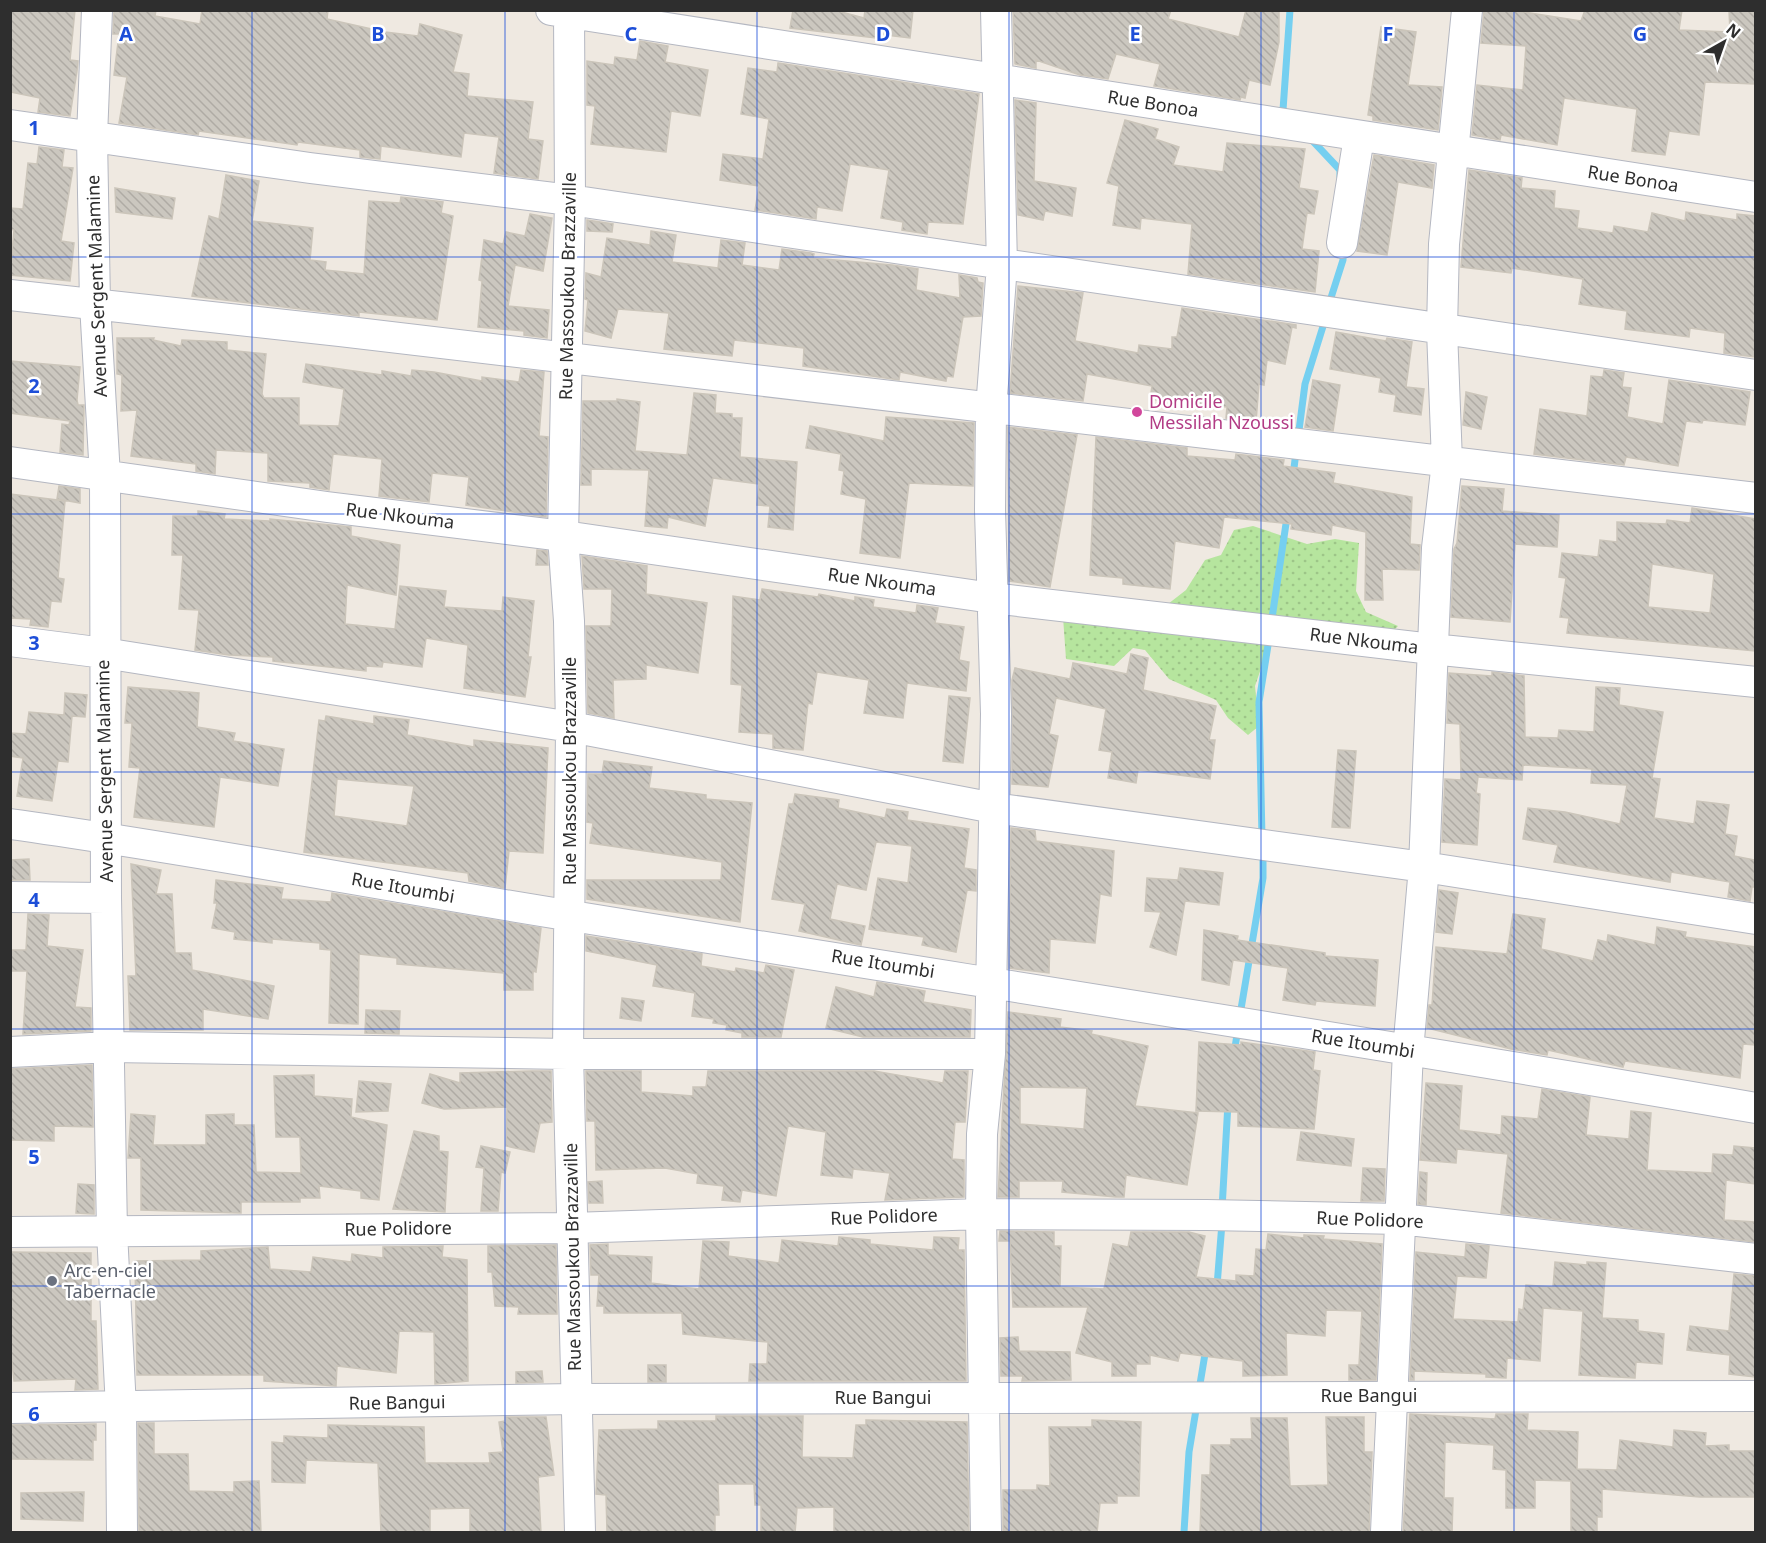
<svg xmlns="http://www.w3.org/2000/svg" width="1766" height="1543" font-family="'Noto Sans',sans-serif">
	<style>
		.grass { fill: url(#grass-dots) }
		.lines { fill: none; stroke-linecap: round; stroke-linejoin: round }
		.stream { stroke: #75cff0; stroke-width: 7 }
		.building { fill: url(#building-back-hatch); stroke: #cbc5ba; stroke-width: 1.5; fill-rule: evenodd }
		.minor-casing { stroke: #b4b7c1; stroke-width: 32 }
		.minor { stroke: #fff; stroke-width: 30 }
		.grid { fill: none; stroke: #1d4ed8; stroke-width: 1.5; stroke-opacity: 0.55 }
		.hotel-dot { fill: #d1479c; stroke: #fff; stroke-width: 2 }
		.worship-dot { fill: #6b7280; stroke: #fff; stroke-width: 2 }
		.labels { text-anchor: middle; stroke-width: 5; stroke-linejoin: round; paint-order: stroke }
		.street-label { font-size: 18px; fill: #2e2e2e; stroke: #fff }
		.hotel-label { font-size: 18px; fill: #b23c85; stroke: #fff; text-anchor: start }
		.worship-label { font-size: 18px; fill: #5b616d; stroke: #fff; text-anchor: start }
		.grid-label { font-size: 20px; text-anchor: middle; font-weight: bold; fill: #1d4ed8; stroke: #fff; stroke-width: 5; stroke-linejoin: round; paint-order: stroke }
	</style>
	<defs>
		<pattern id="grass-dots" width="8" height="8" patternUnits="userSpaceOnUse" patternTransform="scale(1.5)"><rect width="8" height="8" fill="#b6e59e"/><path d="M2 2h.1M6 6h.1" fill="none" stroke="#9dc588" stroke-width="1.8" stroke-linecap="round"/></pattern>
		<pattern id="building-back-hatch" width="6" height="6" patternUnits="userSpaceOnUse" patternTransform="scale(1.5)"><rect width="6" height="6" fill="#cbc7bf"/><path d="M-1 5l2 2M0 0l6 6M5-1l2 2" fill="none" stroke="#afaba4"/></pattern>
	</defs>
	<rect width="100%" height="100%" fill="#efe9e1"/>
	<path class="grass" d="M1253,526l54,18 28,-5 24,4 -3,48 10,21 32,14 -10,10 -112,-11 -21,61 4,40 -11,9 -20,-17 -12,-18 -47,-21 -24,-29 -12,-2 -19,18 -48,-7 -3,-42 105,-13 18,-14 19,-30 16,-5 13,-25z"/>
	<g class="lines">
		<path class="stream" d="M1287,114l-4,-4 7,-100
			M1309,137l31,33v7
			M1329,304l14,-44v-9
			M1298,438l7,-54 20,-64
			M1293,476l3,-24
			M1271,625l16,-108
			M1262,837l-3,-135 10,-63
			M1240,1015l23,-137v-27
			M1234,1053l4,-24
			M1222,1209l6,-106
			M1217,1286l5,-63
			M1199,1390l7,-42
			M1184,1532l5,-80 8,-48"/>
	</g>
	<path class="building" d="M10,10h65l-5,50 8,1 -1,10 -7,45 -32,-4 2,-14 -30,-6z
		M114,10h42l-1,6 45,8 2,-14h126l-1,9 58,13 33,4 2,-12 42,11 -9,37 16,2 -2,22 66,6 -5,37 15,2 -5,38 -44,-6 5,-36 -35,-4 -3,24 -80,-11 -1,13 -20,-2v-7l-62,-8 -1,3 -98,-14 -1,4 -79,-12 8,-46 -13,-2 5,-41h-6z
		M793,10h41l30,8 1,-8h48l-3,28 -33,-4 -1,4 -86,-10z
		M1013,10h158l-3,9 71,18 7,-27h33v32l-9,43 -21,-5 -4,18 -4,-1 -1,3 -86,-14 6,-22 -44,-10 -8,25 -28,-4 -44,-15v8l-21,-4z
		M1484,10h27l70,11 4,-11h97l-3,20 51,2 -1,-22 26,2v72l-50,-2 -6,53 -30,-4 -4,24 -33,-4 5,-42 -73,-11 -7,47 -56,-10 -1,5 -28,-5 5,-50 46,5 3,-44 -45,-3z
		M1381,27l35,5 -8,53 34,2 -4,43 -65,-10v-4l-5,-1z
		M640,41l28,5 -3,16 43,8 -8,46 -29,-5 -5,41 -75,-8 4,-38 -8,-1v-44l27,4 1,-8 22,3z
		M778,63l201,31 -16,130 -35,-2 -1,12 -25,-4 1,-8 -22,-4 8,-48 -39,-6 -8,47 -25,-4 -1,12 -61,-9 4,-24 -39,-6 3,-26 40,5 6,-40 -28,-5 7,-46 29,4z
		M1015,100l21,3 -2,78 42,7 -4,28 -27,-5 -2,9 -25,-5z
		M1125,120l33,9 -3,10 24,8 -6,18 50,7 4,-29 78,6 -6,39 19,3 -4,23 -7,-1 -5,36 17,2 -4,41 -127,-18 4,-50 -51,-6 -1,11 -27,-4 6,-39 -12,-3z
		M39,147l25,3 -2,17 11,1 -12,73 13,2 -4,38 -60,-6 4,-45 -4,-1v-21l13,1 5,-46 9,1z
		M1374,155l60,10 -2,23 -34,-6 -11,73 -30,-4z
		M1469,170l53,8 -1,10 34,3 -1,17 25,3 -2,17 36,5 1,-7 34,6 4,-19 33,8 1,-9 51,8v-6l18,2v141l-31,-4 1,-20 -35,-5 -1,9 -64,-8 2,-18 -48,-7 4,-25 -71,-11 -1,5 -50,-6z
		M226,175l33,6 -7,40 61,7 -3,32 16,2 -1,8 39,4 5,-73 31,2 1,-6 42,5 -2,11 12,3 -16,104 -78,-8v4l-167,-20 17,-80 10,3z
		M115,188l60,10 -3,21 -56,-7z
		M530,214l22,4 -9,53 -28,-6 -7,41 41,4 -2,28 -23,-3v-4l-46,-4 4,-46 -3,-1 5,-40 19,4 3,-12 19,4z
		M587,220l26,4 -1,8 -25,-1z
		M651,231l25,4 -4,27 46,6 3,-28 24,3 -3,22 37,5 3,-21 29,4 3,1 -1,4 79,7 26,4 -2,21 44,8 -1,-23 18,3 1,4 5,1 -2,33 -18,1 -10,60 -6,-1 -1,5 -46,-9 -1,8 -96,-14 1,-18 -70,-8 -2,16 -68,-7 5,-36 -51,-4 -7,29 -26,-7 3,-31 -3,-1 1,-26 15,4 6,-39 43,7z
		M1018,286l65,7 -8,48 63,12 1,-8 33,4v-12h5l5,-29 114,17v3l-4,-1 -7,37 -18,-4 -3,25 -5,-1 -3,38 -30,-4 1,-11 -77,-8 2,-13 -65,-12 -4,27 -73,-8z
		M1336,332l50,9 1,-3 25,4 -6,45 18,2 -3,26 -27,-4 2,-16 -17,-3 2,-14 -51,-9z
		M117,338h37l-1,2 28,6 1,-6 45,2v8l39,4 -4,40 2,4h35v27l40,1 5,-37 -41,-7 3,-18 76,11v-4l29,5 1,-6 22,2 48,9v-4l37,5 2,-12 23,2 -5,64 9,1 -2,80 -80,-12 3,-28 -37,-4 -3,29 -50,-6 3,-37 -49,-5 -4,36 -19,-3v-4l-42,-2v-28l-52,-3 -1,24 -19,-3v-7l-65,-8 6,-46 -16,1 1,-36 -5,-1z
		M10,361l70,6 -3,33 1,5h6l-1,50 -23,-3 2,-28 7,1 1,-4 -60,-8z
		M1604,370l20,3 -2,14 9,1 -4,29 36,7 6,-44 81,12 -5,33 -42,-5 -1,3 -16,-2 -8,45 -52,-9 -2,8 -90,-11 6,-45 47,7 4,-40 12,1z
		M1313,380l27,5 -7,46 -28,-4z
		M1466,392l21,5 -6,32 -18,-4z
		M694,393l22,2 -1,18 17,1v4h10l-2,39 57,5 -4,68 -25,-3 2,-21 -13,-1 2,-21 -46,-6 -8,48 -37,-9 -1,11 -22,-2 4,-56 -58,-1v16h-10l2,-84h34v-2l23,3 -5,49 52,4z
		M886,417l88,6 -1,63 -64,-3 -9,75 -40,-5 6,-54 -25,-5 3,-23 -5,-1 2,-16 -35,-6 4,-22 74,15z
		M1008,427l69,8 -27,152 -41,-6z
		M1096,437l91,11v8l48,4 1,-6 48,6 -1,6 52,7 -2,10 79,14 -2,47 10,1 -1,25 -37,-1 1,31h-18l1,-68 -34,-7 -1,10 -40,-6 1,-5 -68,-7 -5,31 -44,-7 -5,48 -47,-5v-6l-33,-3z
		M59,486l21,3v14l-23,-4z
		M1462,486l42,3 -2,22 57,4 -2,32 -42,-3 -5,78 -59,-5 3,-68 3,-6z
		M10,494l55,7 -7,77 6,1 -3,23 -10,-1 -3,26 -18,-2 1,-6 -21,-1z
		M1692,508l63,11v132l-188,-18 2,-15 -9,-1 6,-39 -7,-1 3,-24 36,4 2,-17 17,2v-20l49,2 1,-4 23,3zM1652,564l62,10 -4,39 -62,-6z
		M198,511l27,3 -1,5 46,2v-2l81,8v9l49,9 -4,50 -49,-10 -2,39 50,5 5,-43 46,5 -2,16 58,4 1,-14 31,4 -6,56h3l-6,40 -61,-9 4,-43 -42,-7 -4,29 -39,-5 -1,5 -16,-1v5l-93,-10v-4l-44,-2 -34,-5 4,-40 -20,-1 4,-54h-11l1,-39h25z
		M537,550l10,1 1,14h-12z
		M582,556l65,10 -1,28 61,9 -9,70 -52,-8v14l-33,1 1,38 -26,-5 -2,-87h25l1,-37h-28z
		M762,589l56,8 1,-3 36,7v-4l19,3 -1,7 43,6 1,-8 21,3 -3,15 29,4 -5,33 10,2 -3,29 -59,-8 -4,35 -39,-5 5,-33 -52,-8 -5,32 -4,-1 -5,47 -30,-2v-14l-34,-2 3,-47 -11,-1 2,-88 27,4z
		M1131,654l17,4 -5,32 73,16 -7,34h6l-5,39 -72,-9 -2,13 -28,-5 4,-26 -13,-2 7,-41 -50,-11 -7,36 9,2 -10,51 -36,-3v-104l3,-12 55,11 3,-16 54,11z
		M1492,672l32,4 1,61 33,1 1,-8 35,2 2,-45 24,1 -1,17 44,7 -11,66 8,1 -6,39 40,6 3,-23 32,4 -4,29 12,2 -3,20 21,4v27h-3l-2,14 -22,-4 2,-15 -59,-10 -1,10 -116,-20 4,-17 -35,-6 5,-31 37,4 55,12 7,-39 -36,-2 1,-14 -69,-4 -1,15 -44,-3 -2,16 4,1 -3,51 -35,-3 3,-63 16,1 -1,-56 -13,-1 2,-50 43,3z
		M128,687l71,6 -2,34 38,6 -2,8 51,8 -6,37 -58,-9 -6,50 -80,-10 6,-49 -11,-1 3,-44h-7z
		M65,693l22,2 -2,22 -13,-1 -4,46 -10,-1 -6,40 -35,-5 6,-38 -13,-2v-23l16,1 3,-22 35,3z
		M949,696l21,2 -7,65 -20,-2z
		M326,716l48,8v-8l35,4 -2,15 67,12v-7l74,8 -5,105 -34,-2 -4,37 -36,-7 -1,-8 -164,-21 15,-132 6,1zM337,779l77,7 -7,40 -73,-10z
		M1338,750l18,1 -6,77 -18,-1z
		M604,761l48,6 -3,21 57,7v4l46,4 -12,119 -153,-23v-19h134l1,-18 -132,-19 3,-20 -6,-1 1,-48h14z
		M795,794l44,6 -1,8 47,10 2,-9 21,3 -1,8 62,9 -5,39 12,2v21l-9,-1 -11,62 -34,-7 2,-8 -55,-8 9,-51 30,5 4,-37 -36,-4 -10,48 -29,-6 -7,35 35,7 -4,19 -62,-14 6,-27 -33,-5 17,-95h4z
		M1011,828l24,3 1,10 78,10 -3,45 -11,-2 -5,49 -45,-4 -1,34 -40,-5z
		M29,859l1,21h-20v-20z
		M131,864l30,6 -5,24h16l3,59h16l1,17 82,16 -6,33 -65,-10v21h-73l-2,-54h8z
		M1180,868l43,5 -4,32 -34,-4 -9,54 -26,-8 11,-35 -16,-1 2,-33 31,2z
		M216,880l67,8 -2,11 50,3 1,-9 209,35 -5,44 -3,-1v19h-29v-17l-107,-9v-6l-38,-4 -1,70 -29,-1 2,-73 -11,-1v-6l-48,-4v4l-38,-4 1,-7 -23,-4 5,-25h-3z
		M1439,890l19,3 -6,41 -16,-2z
		M28,914l21,1 -2,31 36,4 -8,57 16,1v23l-68,3 4,-63h-17v-21h16z
		M1513,914l32,5 -4,30 52,12 5,-21 9,2 1,-7 47,10 2,-18 29,5 -1,5 70,10v98l-12,-1 -3,34 -115,-17 -2,6 -75,-17 -1,5 -36,-6 -84,-21 2,-23h3l4,-58 71,7z
		M1204,930l34,6 -1,4 88,13v3l53,4 -3,46 -59,-5 -1,4 -32,-5 5,-32 -55,-8 -4,25 -27,-5z
		M586,936l116,18 -1,12 34,6 1,-4 28,5 2,-8 28,5 -13,67h-39v-4l-16,-3 1,-5 -14,-2 1,-4 -22,-3 3,-23 -42,-7 4,-21 -71,-14z
		M877,982l48,9 -2,11 48,8 -1,27h-107l-37,-9 10,-41 38,10z
		M622,998l22,3 -3,20 -21,-3z
		M366,1010l34,1 -1,23 -34,-1z
		M1008,1012l53,7 -1,8 32,4 -1,3 57,12 -13,60 63,7 -11,72 -61,-10 -2,22h-8l-54,-5 1,-11h-44v16h-21zM1020,1087l67,1 -3,41 -64,-5z
		M1199,1042l42,3v-3l74,10 -2,18 7,1 -6,58 -76,-3v-14l-42,-1z
		M92,1065l1,62 -39,-1v15l-44,-1v-71z
		M531,1071h20l1,51 -12,1 -6,29 -28,-6 1,-39 -63,2 -22,-6 8,-29 30,9v-10z
		M586,1071h55v21l52,4v-9h13l2,-16h166l69,12 2,-12h23l-3,51h-10l-3,37 12,1v37l-79,3 5,-27 -37,-4 -1,9 -31,-3 5,-43 -38,-6 -12,70 -34,-6 -2,12 -18,-2 2,-14 -27,-3 1,-9 -33,-6 -69,2 -1,-49h-8z
		M314,1075v21l38,3 -1,18 36,8 -8,75 -18,-2v-7l-42,-5 1,12h-20v4h-59v11l-100,-3v-52h-13l3,-44 24,2 -2,29h53v-30l28,-1v11h20l2,47 45,1 -1,-36h-24l-2,-61z
		M359,1081l32,3 -3,27 -32,1z
		M1426,1083l36,3 -3,44 42,5 1,-19 36,3 4,-30 48,8 -4,38 43,4 2,-28 20,2 -4,57 65,3 1,-19 20,1 1,-9 21,2v36l-29,-4 -2,40 31,2v20l-254,-29 7,-59 -51,-5 -1,14 -36,-3z
		M414,1131l25,5v15l9,1 -3,60 -52,-3z
		M1301,1132l53,7 -3,27 -54,-6z
		M481,1146l29,6 -5,21 -4,-1 -3,39h-17l3,-43 -8,-1z
		M1363,1168l22,1 -1,32h-23z
		M1420,1172l7,1 -1,32 -8,-1z
		M602,1181l1,22h-14l-1,-21z
		M78,1184l16,1v29l-18,-1z
		M1000,1231l54,1v14h7l-1,41 44,2 9,-45 15,3 3,-15h58l16,4 -9,41 40,4v-6l18,1 2,-27 10,1 2,-16 36,4v-3l20,1 -1,3 59,5 -6,136h-27v-15h10l3,-54 -36,-1 -1,26 -39,-3 1,42 -44,1v-15l-63,-8 -2,8 -28,-6v9h-14v12h-24v-14l-36,-9 12,-46h-75l-3,-66h-11z
		M839,1237l31,3v4l63,6 1,-13 25,1 -1,12h6l2,131h-217l1,-17h17l1,-22 -85,-8 -1,-21h-78v-7h-7l2,-31h-8l-1,-30 18,-1v11l44,2 -1,26 48,6 4,-48 26,1 -1,14 51,7 3,-23 56,6z
		M1466,1244l23,2 -3,32 -29,-2 -4,43 65,3 1,-13 4,1 3,-25 27,2 2,-25 32,3v-3l19,1 -4,55 36,2v11l26,3 -2,30 -26,-2 -1,16 -56,-3 4,-64 -40,-3 -3,53 -33,-3 -1,20 -20,-1v-3l-72,-3v9h-4l6,-128 49,5z
		M556,1245l1,69h-39l1,-7 -24,-1 -3,-34h-4v-26z
		M443,1246l-1,11 25,3 1,121 -33,3 -1,-52 -35,-1 -3,42 -59,-7 -1,20 -72,-5v-6h-127l-2,-114 66,-1v-9l67,-4 2,22 41,3 2,-15 38,5 1,-8 31,4v-11z
		M10,1252l81,1v68h5l2,68 -23,1 1,-11 -62,2 -4,-35z
		M1734,1274l21,2v101l-26,-3 1,-19 -43,-5 3,-24 39,5z
		M1018,1337l1,14 51,1 1,28 -49,1 1,-5h-22l-1,-38z
		M648,1365h18v17h-18z
		M542,1371l1,11 -27,1v-11z
		M1410,1414l85,5 1,-5h32l-1,16 51,2 -1,37 40,1 3,-30 53,7 1,-17 32,3 -1,13 24,-1v6h26v46h-55l-98,-8v28h-5v16h-26v-52l-36,-1v28h-29v-38l-13,-1 1,-24 -49,-3 -1,56h9l-1,35h-49z
		M716,1416h87l-1,41 51,1 3,-33h10v-5l101,2 2,111h-135v-26l-37,1 -2,25h-34v-28h-6l-1,-21h-36l1,31h-4v18l-108,-1 -1,-37 -10,-1 3,-64 59,-1v-8h58z
		M505,1417h41l8,58 -16,2 3,56h-71v-25l-40,1v24h-49l-3,-70 -72,-3 -1,23 -33,-1v-40l12,1v-7l44,2v-13l96,2 1,36h65l-1,-10 14,-1 -4,-30 6,-1z
		M1326,1417h38v35h8l-3,81h-169l2,-58h8l1,-30h20v-6h21l-1,-21h36l3,68 38,-1z
		M1092,1420l49,2 -2,74h-22v7h-17l-3,30h-94v-43h34v-5l13,1 -1,-59h43z
		M138,1423h16v31h34l1,37 45,1v-10l25,-1 2,52h-122z
		M96,1424v16h-3v20l-82,-1v-34z
		M84,1492l-1,29 -62,-2v-26z"/>
	<g class="lines">
		<g class="minor-casing">
			<path id="minor" d="M97,10l-5,127 3,167 10,172 1,422 6,334 9,176 1,124
				M551,10l1205,187
				M569,10l1,190 -7,336 6,85 2,106 -3,327 12,478
				M10,125l300,43 260,32 1186,175
				M1342,243l17,-106
				M10,295l330,36 1416,167
				M10,462l317,45 236,29 429,62 440,51 324,33
				M10,641l94,12 467,74 423,81 430,59 332,52
				M10,824c188,26 374,62 562,92 394,64 790,124 1184,192
				M10,897l96,1
				M10,1052l101,-5 457,7h422
				M10,1232l562,-4 409,-14 226,1 193,4 356,40
				M10,1408l566,-9 1180,-3
				M986,1532l-5,-318 1,-80 8,-80 6,-340 -6,-204 1,-101 11,-144 -6,-255
				M1386,1532l22,-481 16,-184 13,-319 10,-86 -5,-132 2,-86 23,-234"/>
		</g>
		<use href="#minor" class="minor"/>
	</g>
	<path class="grid" d="M252,10v1522M505,10v1522M757,10v1522M1009,10v1522M1261,10v1522M1514,10v1522M10,257h1746M10,514h1746M10,772h1746M10,1029h1746M10,1286h1746"/>
	<circle class="hotel-dot" cx="1137" cy="412" r="6"/>
	<circle class="worship-dot" cx="52" cy="1281" r="6"/>
	<g class="labels">
		<g class="street-label">
			<text transform="translate(1153 104) rotate(9)" y="6">Rue Bonoa</text>
			<text transform="translate(1633 179) rotate(9)" y="6">Rue Bonoa</text>
			<text transform="translate(97 286) rotate(-92)" y="6">Avenue Sergent Malamine</text>
			<text transform="translate(568 286) rotate(-89)" y="6">Rue Massoukou Brazzaville</text>
			<text transform="translate(400 516) rotate(7)" y="6">Rue Nkouma</text>
			<text transform="translate(882 582) rotate(8)" y="6">Rue Nkouma</text>
			<text transform="translate(1364 641) rotate(7)" y="6">Rue Nkouma</text>
			<text transform="translate(105 771) rotate(-91)" y="6">Avenue Sergent Malamine</text>
			<text transform="translate(570 771) rotate(-90)" y="6">Rue Massoukou Brazzaville</text>
			<text transform="translate(403 888) rotate(10)" y="6">Rue Itoumbi</text>
			<text transform="translate(883 964) rotate(9)" y="6">Rue Itoumbi</text>
			<text transform="translate(1363 1044) rotate(9)" y="6">Rue Itoumbi</text>
			<text transform="translate(884 1217) rotate(-2)" y="6">Rue Polidore</text>
			<text transform="translate(1370 1220) rotate(2)" y="6">Rue Polidore</text>
			<text transform="translate(398 1229) rotate(-1)" y="6">Rue Polidore</text>
			<text transform="translate(573 1257) rotate(-91)" y="6">Rue Massoukou Brazzaville</text>
			<text x="1369" y="1402">Rue Bangui</text>
			<text x="883" y="1404">Rue Bangui</text>
			<text transform="translate(397 1403) rotate(-1)" y="6">Rue Bangui</text>
		</g>
		<g class="hotel-label">
			<text x="1149" y="408">Domicile<tspan x="1149" dy="21">Messilah Nzoussi</tspan></text>
		</g>
		<g class="worship-label">
			<text x="64" y="1277">Arc-en-ciel<tspan x="64" dy="21">Tabernacle</tspan></text>
		</g>
	</g>
	<g class="grid-label">
		<text x="126" y="41">A</text>
		<text x="378" y="41">B</text>
		<text x="631" y="41">C</text>
		<text x="883" y="41">D</text>
		<text x="1135" y="41">E</text>
		<text x="1388" y="41">F</text>
		<text x="1640" y="41">G</text>
		<text x="34" y="135">1</text>
		<text x="34" y="393">2</text>
		<text x="34" y="650">3</text>
		<text x="34" y="907">4</text>
		<text x="34" y="1164">5</text>
		<text x="34" y="1421">6</text>
	</g>
	<rect width="1766" height="1543" fill="none" stroke="#2e2e2e" stroke-width="24"/>
	<g transform="translate(1724 42) rotate(40)" stroke="#ffffff" stroke-width="4.5" paint-order="stroke">
	<path d="M0-4.5L10 22L0 15L-10 22Z" fill="#2e2e2e"/>
	<text y="-9" font-size="16" font-weight="bold" text-anchor="middle" fill="#2e2e2e">N</text>
	</g>
</svg>
